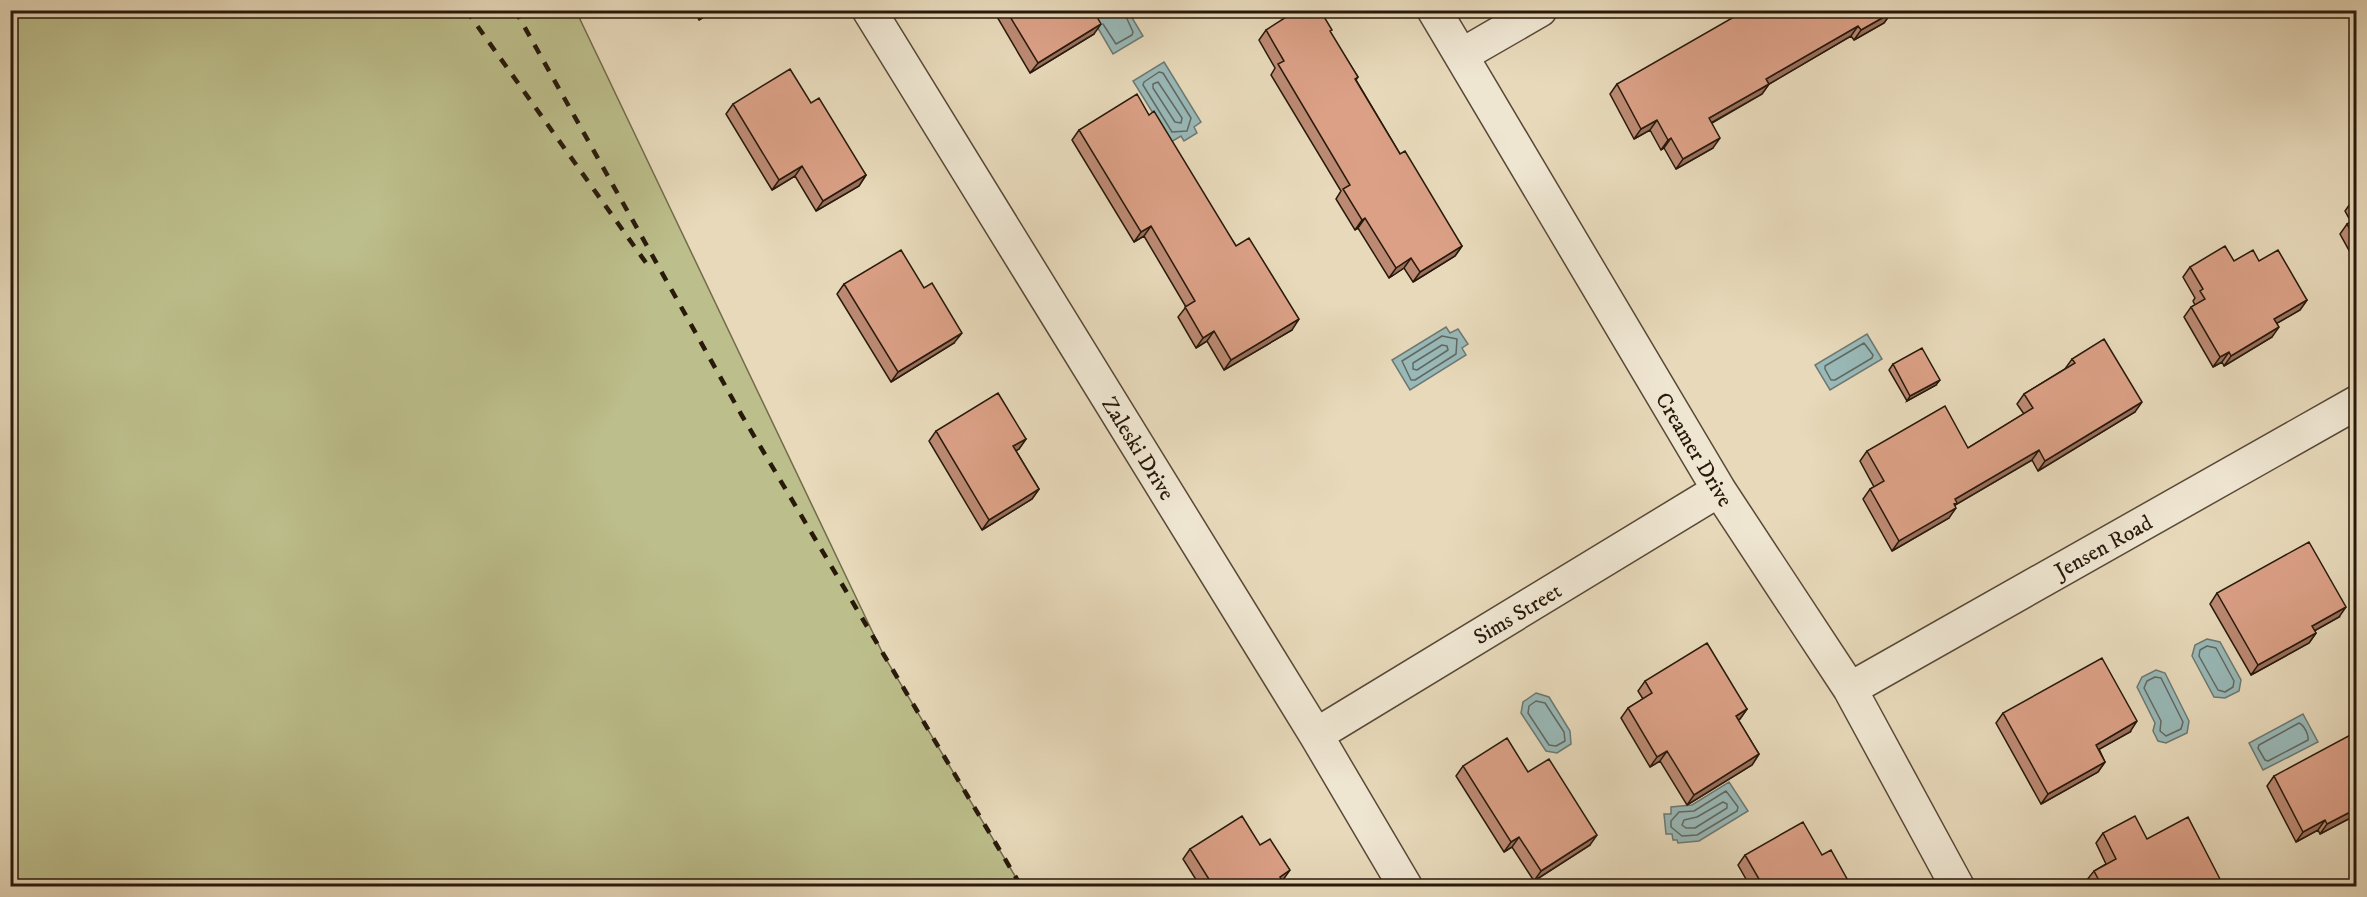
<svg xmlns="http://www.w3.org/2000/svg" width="2367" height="897" font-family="'IM FELL DW Pica',serif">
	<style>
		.green { fill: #bcbe8b; stroke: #726c4b; stroke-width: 1.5 }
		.water { fill: #99b9b8; stroke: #6c7973; stroke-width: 1.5 }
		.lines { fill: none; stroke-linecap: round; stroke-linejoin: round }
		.shore { stroke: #606962; stroke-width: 1.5 }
		.minor-casing { stroke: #584937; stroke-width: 36 }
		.minor { stroke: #efe6d2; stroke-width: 33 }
		.rail { stroke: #28190b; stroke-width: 4.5; stroke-dasharray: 10 10; stroke-linecap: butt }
		.wall { fill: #bc8a73; stroke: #28190b; stroke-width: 1.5 }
		.shaded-wall { fill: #99705e; stroke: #28190b; stroke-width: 1.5 }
		.building { fill: #dba086; stroke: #28190b; stroke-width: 1.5 }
		.labels { text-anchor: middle; stroke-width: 4.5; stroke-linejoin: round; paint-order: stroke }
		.street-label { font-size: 22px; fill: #28190b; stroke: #efe6d2 }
	</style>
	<rect width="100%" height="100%" fill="#e7d9ba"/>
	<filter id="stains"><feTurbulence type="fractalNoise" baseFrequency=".00333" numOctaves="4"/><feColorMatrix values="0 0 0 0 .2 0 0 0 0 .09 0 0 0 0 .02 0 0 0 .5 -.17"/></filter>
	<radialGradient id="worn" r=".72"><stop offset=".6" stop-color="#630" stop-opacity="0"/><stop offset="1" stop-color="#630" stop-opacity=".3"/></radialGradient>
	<path class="green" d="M10,11h566l308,645 137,230h-1010z"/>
	<path class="water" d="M1088,11h40l15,25 -30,18z
		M1164,62l37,60 -7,5 3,6 -13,8 -3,-5 -10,6 -38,-61z
		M1446,327l4,6 8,-4 10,15 -6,4 4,7 -56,35 -18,-30z
		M1867,334l15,25 -52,31 -15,-25z
		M2207,639l13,3 21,38 -2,11 -14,7 -11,-1 -22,-41 3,-11z
		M2156,670l9,3 24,48 -2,12 -21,10 -8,-2 -5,-10 2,-8 -18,-36 5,-10z
		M1536,693l13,4 21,34 1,13 -14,9 -11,-2 -25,-38 2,-11z
		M2303,714l15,28 -55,28 -14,-27z
		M1729,782l19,29 -49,30 -21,2 -1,-3h-4l-1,-6h-6l-2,-20h7v-7l21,-2z"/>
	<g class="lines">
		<path class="shore" d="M1103,24l13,20 16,-9 1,-3 -10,-22
			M1159,72l4,1 28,45 -4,13 -15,1 -29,-47 1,-3z
			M1158,82l24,36 -1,5 -6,-1 -22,-34v-4z
			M1442,336l15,3 -1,15 -41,26h-4l-9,-19z
			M1864,343l9,12 -1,3 -37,22h-4l-6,-11v-3z
			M1442,345l5,1 1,4 -31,20 -4,-1v-6z
			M2207,646l9,2 18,33 -1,6 -8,5 -7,-2 -19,-34 1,-6z
			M2155,677l6,1 22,44 -2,7 -15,7 -6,-5 1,-10 -17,-33 3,-7z
			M1536,701l9,2 19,29 1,9 -9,5 -7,-1 -21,-32 1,-7z
			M2299,723c5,2 10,12 9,17l-40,21 -3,-1 -7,-12 1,-3z
			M1726,791l12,16 -1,4 -40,24 -15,1 -11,-9v-6l8,-9 15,-1z
			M1723,802l4,2v4l-32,20h-9l-4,-3 2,-5 13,-3z"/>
		<g class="minor-casing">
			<path id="minor" d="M869,10l447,725 89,151
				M1434,10l285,480 131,199 107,197
				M1462,55l78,-45
				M1850,689l506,-286
				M1316,735l403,-245"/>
		</g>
		<use href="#minor" class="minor"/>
		<path class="rail" d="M466,10l183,257
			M515,10l226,404 280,472"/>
	</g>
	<path class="wall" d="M694,10h21l-16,10z
		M993,10h100l1,24 -64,39z
		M1891,13l-7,10 -30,17 -3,-4 -82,48 -7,10 -50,29 1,25 -37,21 -12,-21 -3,2 -11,-20 -16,9 -24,-45 7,-10z
		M1266,30l64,3 28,44 -2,3 44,74 62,92 -7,10 -42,26 -9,-14 -15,10 -31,-50 -3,2 -19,-31 5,-8 -70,-116 4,-7 -16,-28z
		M811,103l55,72 -7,11 -43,25 -21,-35 -23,14 -46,-76 7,-10z
		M1149,115l143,215 -68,40 -17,-29 -11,7 -18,-31 8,-10 -42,-71 -10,6 -62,-102 7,-10z
		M2356,198v65l-16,-29 7,-10 4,-2 -6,-11 7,-10z
		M2234,261h25l48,39 -7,10 -23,13 -5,14 -48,29 -2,-4 -9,5 -29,-50 7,-10 4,-2 -2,-4 2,-3 -12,-21 7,-10z
		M844,284l110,59 -63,39 -54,-88z
		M2072,359l63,53 -97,59 -6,-11 -77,45 -6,13 -57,33 -29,-52 7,-10 4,-2 -14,-26 7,-10 101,-3 56,-34 -7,-10 7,-10 41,-25z
		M1893,364l43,21 -29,16 -18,-31z
		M936,431l90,8 -7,10 -3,2 23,38 -7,10 -50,31 -53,-89z
		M2217,593l122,24 -25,14 2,2 -7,10 -58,32 -41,-71z
		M1645,681l102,28 -7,10 -2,1 21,34 -7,11 -65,40 -27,-44 -10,6 -29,-49 7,-10 15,-9 -5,-8z
		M2003,713l127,19 -31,17 6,13 -7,10 -57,32 -45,-81z
		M1463,766l65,6 62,73 -56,36 -22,-34 -8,5 -48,-76z
		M2274,776l82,39 -36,19 -2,-4 -22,12 -29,-56z
		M2103,833l44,6 75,44 -3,3h-130l-3,-5 8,-10 12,-7 -10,-21z
		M1190,849l93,31 -1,1 3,5h-85l-17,-27z
		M1745,855h77l29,31h-101l-12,-21z"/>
	<path class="shaded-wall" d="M706,10h9l-16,10z
		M1891,13l-7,10 -30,17 7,-10z
		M1101,24l-7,10 -64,39 8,-10z
		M1858,26l-7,10 -92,54 7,-11z
		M1769,84l-7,10 -60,34 7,-10z
		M1657,120l-7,10 -16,9 7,-10z
		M1671,138l-7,10 -3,2 7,-10z
		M1720,138l-7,10 -37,21 7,-10z
		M802,166l-7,10 -23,14 7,-10z
		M866,175l-7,11 -43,25 7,-10z
		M1365,218l-7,10 -3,2 7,-10z
		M1151,226l-7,10 -10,6 7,-10z
		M1462,246l-7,10 -42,26 7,-10z
		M1411,258l-7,10 -15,10 7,-10z
		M2307,300l-7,10 -33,19 7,-10z
		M1299,319l-7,11 -68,40 7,-10z
		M2279,327l-7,10 -48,29 7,-10z
		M1214,331l-7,10 -11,7 7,-10z
		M962,333l-8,10 -63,39 7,-10z
		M2229,352l-7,10 -9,5 7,-10z
		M1940,380l-4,5 -29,16 3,-5z
		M2142,402l-7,10 -97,59 7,-10z
		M1026,439l-7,10 -13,7 7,-10z
		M2039,450l-7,10 -77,45 -4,6 5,-3 -7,10 -57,33 7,-10 56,-42z
		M1039,489l-7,10 -50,31 7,-10z
		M2346,607l-7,10 -34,19 7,-10z
		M2316,633l-7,10 -58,32 7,-10z
		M1747,709l-7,10 -11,7 7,-10z
		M2137,721l-7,11 -41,23 7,-10z
		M1667,751l-7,10 -10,6 7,-10z
		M1759,754l-7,11 -65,40 7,-10z
		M2105,762l-7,10 -57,32 7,-10z
		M2356,809v6l-36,19 7,-10z
		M2325,820l-7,10 -22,12 7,-10z
		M1597,835l-7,10 -56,36 7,-10z
		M1519,837l-7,10 -8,5 7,-10z
		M1290,870l-7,10 -10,6 7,-9z"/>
	<path class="building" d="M1006,10h87l8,14 -63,39z
		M1297,10h23l12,20 -2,1 28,46 -3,2 45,75 5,-3 57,95 -42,26 -9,-14 -15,10 -31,-50 -3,2 -19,-31 7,-4 -72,-121 6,-3 -18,-31z
		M1746,10h143l2,3 -30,17 -3,-4 -92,53 3,5 -60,34 11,20 -37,21 -12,-21 -3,2 -11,-20 -16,9 -24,-45z
		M790,69l21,34 8,-5 47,77 -43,26 -21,-35 -23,14 -46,-76z
		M1137,94l12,21 5,-4 82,135 13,-8 50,81 -68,41 -17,-29 -11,7 -18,-31 10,-6 -44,-75 -10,6 -62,-102z
		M2356,198v10l-4,-7z
		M2356,219v21l-9,-16z
		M2225,246l9,15 19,-11 6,11 19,-11 29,50 -33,19 5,8 -48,29 -2,-4 -9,5 -29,-50 14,-8 -5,-8 3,-2 -13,-22z
		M901,250l23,38 8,-5 30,50 -64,39 -54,-88z
		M2104,339l38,63 -97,59 -6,-11 -84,49 2,4 -3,1 2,4 -57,33 -29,-52 14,-8 -17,-30 78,-45 23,42 65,-40 -9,-14 51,-31 -3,-4z
		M1922,348l18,32 -30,16 -17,-32z
		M998,393l28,46 -13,7 26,43 -50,31 -53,-89z
		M2309,542l37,65 -34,19 4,7 -58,32 -41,-72z
		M1707,643l40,66 -11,7 23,38 -65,41 -27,-44 -10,6 -29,-49 24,-15 -7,-12z
		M2102,658l35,63 -41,24 9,17 -57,32 -45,-81z
		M2356,732v77l-29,15 -2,-4 -22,12 -29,-56z
		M1507,738l21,34 21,-13 48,76 -56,36 -22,-34 -8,5 -48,-76z
		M1242,816l18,29 10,-6 20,31 -10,7 5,9h-77l4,-2 -22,-35z
		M2135,816l12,23 41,-22 34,66 -8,3h-112l-8,-15 22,-12 -13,-26z
		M1803,822l19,33 9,-5 20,36h-88l-18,-31z"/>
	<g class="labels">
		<g class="street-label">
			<text transform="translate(1139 448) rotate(58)" y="8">Zaleski Drive</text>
			<text transform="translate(1695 449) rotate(59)" y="8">Creamer Drive</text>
			<text transform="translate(2103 546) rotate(-29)" y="8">Jensen Road</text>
			<text transform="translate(1517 613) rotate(-31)" y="8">Sims Street</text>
		</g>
	</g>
	<rect width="2367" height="897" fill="none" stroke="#e7d9ba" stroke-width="36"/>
	<rect x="12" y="12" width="2343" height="873" fill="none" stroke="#28190b" stroke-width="3"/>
	<rect x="18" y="18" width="2331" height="861" fill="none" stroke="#28190b" stroke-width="1.5"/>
	<rect width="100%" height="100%" filter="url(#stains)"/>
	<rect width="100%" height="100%" fill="url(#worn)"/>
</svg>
